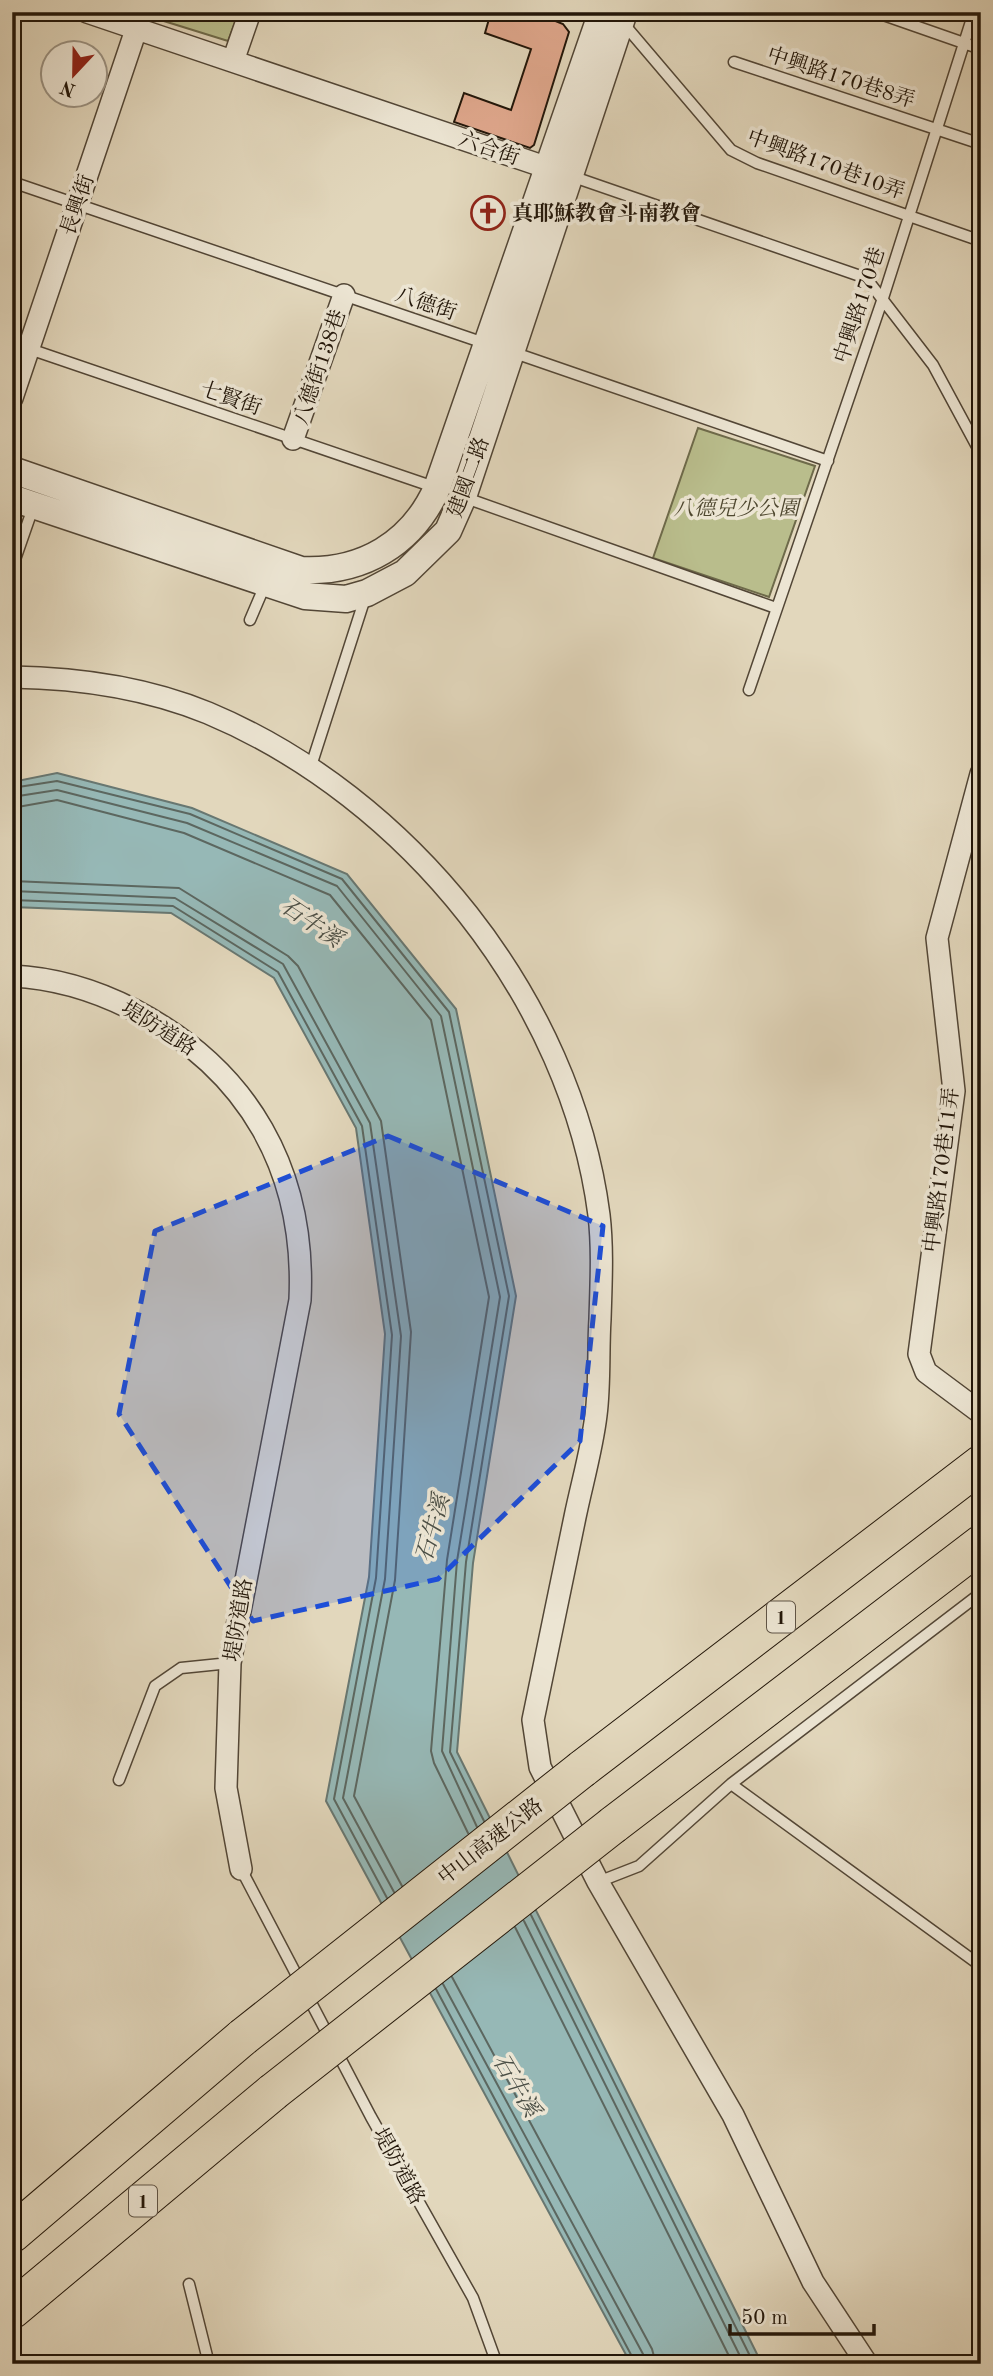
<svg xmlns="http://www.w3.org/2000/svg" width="993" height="2376" font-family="'Old Standard TT','Noto Serif TC',serif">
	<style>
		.green { fill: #b9bd8c; stroke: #6e6a4a; stroke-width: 2 }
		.water { fill: #96b8b6; stroke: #687771; stroke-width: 2 }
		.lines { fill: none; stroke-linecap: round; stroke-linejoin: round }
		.shore { stroke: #5c6760; stroke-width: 2 }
		.building { fill: #dfa78c; stroke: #221609; stroke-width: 2 }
		.service-casing { stroke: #524636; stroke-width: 13 }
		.minor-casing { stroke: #524636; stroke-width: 24 }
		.tertiary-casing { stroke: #524636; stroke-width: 29 }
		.motorway-casing { stroke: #221609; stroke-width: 39 }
		.service { stroke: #ece5d3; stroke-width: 10 }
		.minor { stroke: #ece5d3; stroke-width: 21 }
		.tertiary { stroke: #ece5d3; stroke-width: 26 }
		.motorway { stroke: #e2d7bc; stroke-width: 37 }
		.motorway-bridge-casing { stroke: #221609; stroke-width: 39; stroke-linecap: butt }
		.motorway-bridge { stroke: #e2d7bc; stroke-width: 37 }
		.marked { fill: #1d4ed8; fill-opacity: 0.2; stroke: #1d4ed8; stroke-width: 5; stroke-dasharray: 14 9; stroke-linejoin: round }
		.labels { text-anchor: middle; stroke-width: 7; stroke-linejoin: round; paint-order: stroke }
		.shield { fill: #ece5d3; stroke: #5f5446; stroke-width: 2 }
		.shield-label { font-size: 19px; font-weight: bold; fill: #221609 }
		.street-label { font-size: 21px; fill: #221609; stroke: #ece5d3 }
		.poi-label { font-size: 21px; font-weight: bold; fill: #221609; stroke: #ece5d3; text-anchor: start }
		.park-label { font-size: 21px; font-style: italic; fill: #4f4830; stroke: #ece5d3 }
		.water-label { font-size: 23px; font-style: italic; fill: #4b4f46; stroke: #ece5d3 }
	</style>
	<rect width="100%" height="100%" fill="#e2d7bc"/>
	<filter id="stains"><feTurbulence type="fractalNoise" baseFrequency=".00286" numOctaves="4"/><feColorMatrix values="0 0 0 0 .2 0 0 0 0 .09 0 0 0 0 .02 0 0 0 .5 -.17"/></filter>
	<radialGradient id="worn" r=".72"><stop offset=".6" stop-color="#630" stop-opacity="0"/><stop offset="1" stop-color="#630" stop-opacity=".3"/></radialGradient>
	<path class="green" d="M153,12h86l-11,29 -77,-24z
		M698,428l117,38 -46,131 -116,-39z"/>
	<path class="water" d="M57,773l135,35 155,66 109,135 60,287 -43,267 -16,189 305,612h-131l-305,-563 43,-224 16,-243 -29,-206 -82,-150 -103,-65 -159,-6v-125z"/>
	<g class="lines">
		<path class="shore" d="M12,788l45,-7 133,33 152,65 107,133 60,284 -43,266 -16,190 34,69
			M12,797l45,-7 130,33 150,63 104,130 59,281 -43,264 -15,190 35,76
			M12,808l45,-8 127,33 146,62 101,125 58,277 -42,263 -16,191 3,12 34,70
			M12,881l167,7 109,68 10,10 83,155 30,211 -16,248 -41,216 48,90
			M12,891l163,7 108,66 87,159 31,213 -16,243 -42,219 51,94
			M12,900l161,6 105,66 84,154 30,209 -16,243 -42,221 53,99
			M531,1915l223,449
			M524,1921l220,443
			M515,1927l218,437
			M452,1977l200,372 4,15
			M443,1984l200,370 2,10
			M436,1989l200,375"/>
	</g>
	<path class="building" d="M491,12h42l30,12 6,8 -35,113 -4,3 -76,-26 10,-29 47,17 20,-61 -46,-16z"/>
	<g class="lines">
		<g class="service-casing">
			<path id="service" d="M875,12l106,37
				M623,23l108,127 26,13 224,78
				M734,62l247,82
				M571,176l295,102 67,87 48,89
				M12,182l475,162
				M12,343l425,145
				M512,352l316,109
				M463,497l313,111
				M12,568l22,-63
				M250,620l15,-35
				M749,690l134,-392 91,-286
				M310,769l56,-174
				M119,1780l36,-94 26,-18 49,-5
				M731,1784l250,-191
				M241,1869l130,248 102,181 24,66
				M598,1882l41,-16 92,-82 250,182
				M189,2284l20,80"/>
		</g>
		<g class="minor-casing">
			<path id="minor" d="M87,12l476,161
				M233,61l17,-49
				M12,398l130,-386
				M293,439l51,-144
				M12,677c66,1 135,11 196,36 200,84 363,286 391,502 4,34 2,70 1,104 -2,31 0,65 -4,96 -4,34 -14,68 -21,102 -14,68 -28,135 -42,203l7,47 58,115 135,233 80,167 54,82
				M981,774l-44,164 17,153 -35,263 7,18 55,41
				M12,976c44,2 83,14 122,34 115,60 172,161 166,290l-70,363 -4,125 15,81"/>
		</g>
		<g class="tertiary-casing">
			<path id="tertiary" d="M12,470l289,100c61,3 111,-26 136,-82l165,-476
				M12,498l293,98 41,3 21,-6 38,-20 43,-42 15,-34 161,-485"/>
		</g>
		<g class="motorway-casing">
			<path id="motorway" d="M582,1769l399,-305
				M613,1825l368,-281
				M12,2234l231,-197
				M12,2310l261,-218"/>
		</g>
		<use href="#service" class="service"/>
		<use href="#minor" class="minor"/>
		<use href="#tertiary" class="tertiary"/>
		<use href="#motorway" class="motorway"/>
		<g class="motorway-bridge-casing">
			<path id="motorway-bridge" d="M243,2037l339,-268
				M273,2092l340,-267"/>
		</g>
		<use href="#motorway-bridge" class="motorway-bridge"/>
	</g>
	<path class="marked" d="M388,1136l215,90 -23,215 -142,138 -185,42 -134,-207 36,-183z"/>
	<defs>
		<g id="church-ring" transform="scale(1.75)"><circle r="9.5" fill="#ece5d3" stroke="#8f2418" stroke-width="1.5"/><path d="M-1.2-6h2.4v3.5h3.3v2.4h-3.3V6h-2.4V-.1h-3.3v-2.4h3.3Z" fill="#8f2418"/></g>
	</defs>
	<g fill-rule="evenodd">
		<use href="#church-ring" x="488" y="213"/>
	</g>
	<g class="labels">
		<g class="shield">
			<rect x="767" y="1601.5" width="28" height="31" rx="5"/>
			<rect x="129" y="2185.5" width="28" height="31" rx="5"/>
		</g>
		<g class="shield-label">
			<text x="781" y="1624">1</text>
			<text x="143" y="2208">1</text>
		</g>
		<g class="street-label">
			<text transform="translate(841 77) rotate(18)" y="7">中興路170巷8弄</text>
			<text transform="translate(489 148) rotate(19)" y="7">六合街</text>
			<text transform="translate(826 164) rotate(20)" y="7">中興路170巷10弄</text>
			<text transform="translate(77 205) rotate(-71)" y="7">長興街</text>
			<text transform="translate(426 303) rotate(19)" y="7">八德街</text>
			<text transform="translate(859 305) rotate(-72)" y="7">中興路170巷</text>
			<text transform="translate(319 367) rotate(-71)" y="7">八德街138巷</text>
			<text transform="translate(231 398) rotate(19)" y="7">七賢街</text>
			<text transform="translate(468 477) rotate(-70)" y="7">建國二路</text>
			<text transform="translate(159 1028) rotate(32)" y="7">堤防道路</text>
			<text transform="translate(941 1170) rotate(-83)" y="7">中興路170巷11弄</text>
			<text transform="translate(238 1620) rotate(-81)" y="7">堤防道路</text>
			<text transform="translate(490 1841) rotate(-38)" y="7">中山高速公路</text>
			<text transform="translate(399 2166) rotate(61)" y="7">堤防道路</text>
		</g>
		<g class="poi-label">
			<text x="512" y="220">真耶穌教會斗南教會</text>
		</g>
		<g class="park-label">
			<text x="736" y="515">八德兒少公園</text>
		</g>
		<g class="water-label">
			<text transform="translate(312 922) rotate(34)" y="8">石牛溪</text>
			<text transform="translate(432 1528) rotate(-74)" y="8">石牛溪</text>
			<text transform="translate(517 2085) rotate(59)" y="8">石牛溪</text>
		</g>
	</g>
	<rect width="993" height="2376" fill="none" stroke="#e2d7bc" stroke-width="42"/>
	<rect x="14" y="14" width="965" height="2348" fill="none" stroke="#221609" stroke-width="3.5"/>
	<rect x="21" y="21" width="951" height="2334" fill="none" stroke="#221609" stroke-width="2"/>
	<g transform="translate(74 74) rotate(202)"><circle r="33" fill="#ece5d3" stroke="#9b9282" stroke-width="2"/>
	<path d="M0-5L12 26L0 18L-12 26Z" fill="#8f2418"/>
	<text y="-10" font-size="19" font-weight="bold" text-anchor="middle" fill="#221609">N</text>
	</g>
	<path d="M730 2324v10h144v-10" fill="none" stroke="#221609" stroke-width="3.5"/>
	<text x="741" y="2324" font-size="21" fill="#221609" stroke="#ece5d3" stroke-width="5" paint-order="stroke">50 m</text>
	<rect width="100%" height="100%" filter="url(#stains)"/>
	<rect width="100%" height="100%" fill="url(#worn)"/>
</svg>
